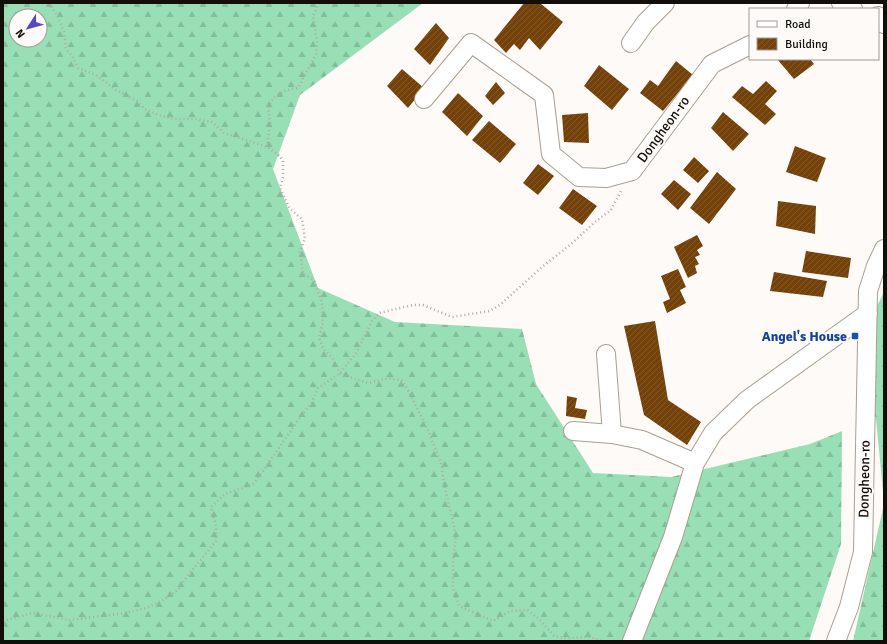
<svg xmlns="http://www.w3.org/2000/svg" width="887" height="644" font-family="Signika,sans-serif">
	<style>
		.forest { fill: url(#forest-firs); fill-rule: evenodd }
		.building { fill: url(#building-hatch) }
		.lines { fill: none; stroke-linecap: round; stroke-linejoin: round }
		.minor-casing { stroke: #ab9f8f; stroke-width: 20 }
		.path { stroke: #ada9a6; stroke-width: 2.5; stroke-dasharray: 1 3; stroke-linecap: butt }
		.minor { stroke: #fff; stroke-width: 18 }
		.transit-dot { fill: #1a4fb4; stroke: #fdfaf7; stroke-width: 1.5 }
		.labels { text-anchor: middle; stroke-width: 4; stroke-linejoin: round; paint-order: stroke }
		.street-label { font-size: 14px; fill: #130e09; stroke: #fdfaf7 }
		.transit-label { font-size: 14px; font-weight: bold; fill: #164399; stroke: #fdfaf7; text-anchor: end }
	</style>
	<defs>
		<pattern id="forest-firs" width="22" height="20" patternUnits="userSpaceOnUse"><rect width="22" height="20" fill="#98dfb5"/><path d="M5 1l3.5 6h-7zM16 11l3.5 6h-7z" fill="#82be9a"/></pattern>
		<pattern id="building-hatch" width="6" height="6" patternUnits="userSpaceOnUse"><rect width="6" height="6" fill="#744109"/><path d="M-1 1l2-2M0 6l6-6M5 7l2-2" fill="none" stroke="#82592b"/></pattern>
	</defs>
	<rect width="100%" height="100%" fill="#fdfaf7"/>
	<path class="forest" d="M3,3h420l-123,92 -27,74 45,119 77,34 127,7 14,55 57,89 78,4 139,-33 32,-13 -1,113 -32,97h-806zM16,16h24v24h-24z
		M884,292v210l-8,-83 -2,-7v-100z
		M884,504v137h-31z"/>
	<path class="building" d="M524,3h16l23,19 -23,28 -11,-12 -9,12 -6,-6 -8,9 -12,-13z
		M436,23l13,15 -19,27 -16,-16z
		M777,59h33l4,5 -20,15z
		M676,61l17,14 -30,36 -23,-18 10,-13 8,6z
		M599,65l30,24 -17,21 -28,-24z
		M402,69l22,19 -16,20 -21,-22z
		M766,81l11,10 -12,13 11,10 -11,11 -33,-28 10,-11 11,8z
		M496,82l9,11 -12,12 -8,-9z
		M458,93l25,23 -16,20 -25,-24z
		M723,112l26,22 -16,17 -22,-23z
		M588,113l1,30 -25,-1 -2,-27z
		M489,121l27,23 -16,19 -28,-23z
		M795,146l31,12 -9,24 -31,-10z
		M694,157l15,14 -11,12 -15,-13z
		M538,164l16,12 -16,19 -15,-12z
		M717,172l19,17 -27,35 -19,-16z
		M674,180l17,14 -13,16 -17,-16z
		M573,189l24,17 -15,19 -23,-17z
		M778,201l38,5 -1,28 -39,-8z
		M697,235l6,11 -6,4 3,5 -5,2 4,7 -4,2 2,7 -9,5 -14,-31z
		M806,251l45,7 -3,20 -46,-6z
		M678,269l8,18 -6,3 6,13 -19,10 -4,-11 7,-3 -9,-23z
		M774,272l53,9 -4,16 -53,-6z
		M655,321l13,79 33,22 -14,23 -43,-30 -20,-89z
		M567,396l10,2 -2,10 12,2 -2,9 -19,-3z"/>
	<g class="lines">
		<g class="minor-casing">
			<path id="minor" d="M841,3l12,6
				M796,9l4,-6
				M878,16l6,8
				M631,43l15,-21 19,-19
				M424,99l47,-56 73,52 7,59 28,23 27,1 26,-7 80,-107 38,-19
				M606,354l6,80
				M573,431l39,3 30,6 53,23
				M632,641l41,-104 22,-74 18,-30 34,-33 121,-87
				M836,641l13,-34 14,-55 5,-261 8,-25 8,-17"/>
		</g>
		<path class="path" d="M49,3l9,14 6,15 2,16 8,11 4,9 18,7 20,15 21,11 8,8 16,7 14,3h21l16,3 12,11 16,5 27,9 13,9 3,5v16l-3,11 10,21 12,10 3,19 -5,14 3,22 11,6 8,23 1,19 -4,16 4,10 10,11 7,14 15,6 14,4 20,-5 13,3 7,11 18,36 14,35 4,25 11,47 -3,26v27l6,18 22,10 12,5 17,-10 17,-1 12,9 15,17 12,2 23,-1 13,4
			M267,147l3,-24 -2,-15 5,-10 13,-8 12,-2 18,-34 1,-12 -4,-26 6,-13
			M3,621l29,-8 38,7 56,-7 20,-5 17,-8 15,-10 10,-15 13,-15 15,-19v-15l-5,-19 14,-13 28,-10 8,-10 40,-58 10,-12 7,-16 22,-15 16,-20 16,-32 7,-8 34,-8h10l29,12 38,-6 11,-7 41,-37 28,-22 25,-23 16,-12 10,-19"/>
		<use href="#minor" class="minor"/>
	</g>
	<rect class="transit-dot" x="851" y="332" width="8" height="8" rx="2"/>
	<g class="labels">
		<g class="street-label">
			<text transform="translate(663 129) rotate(-54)" y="5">Dongheon-ro</text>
			<text transform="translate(864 479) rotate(-89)" y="5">Dongheon-ro</text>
		</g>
		<g class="transit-label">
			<text x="847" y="341">Angel's House</text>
		</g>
	</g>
	<rect width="887" height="644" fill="none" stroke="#130e09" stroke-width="8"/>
	<rect x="749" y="8" width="130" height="52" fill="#fdfaf7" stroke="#9f9c98"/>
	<rect x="757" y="21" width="20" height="6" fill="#ffffff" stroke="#9f9c98"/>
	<text x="785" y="28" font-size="12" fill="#130e09">Road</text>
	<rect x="757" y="38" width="20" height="12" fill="url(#building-hatch)" stroke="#9f9c98"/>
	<text x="785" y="48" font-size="12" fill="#130e09">Building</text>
	<g transform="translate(28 28) rotate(234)"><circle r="19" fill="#fdfaf7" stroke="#9f9c98"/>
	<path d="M0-3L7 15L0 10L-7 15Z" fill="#5749c1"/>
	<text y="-6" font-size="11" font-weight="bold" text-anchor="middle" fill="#130e09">N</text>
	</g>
</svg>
